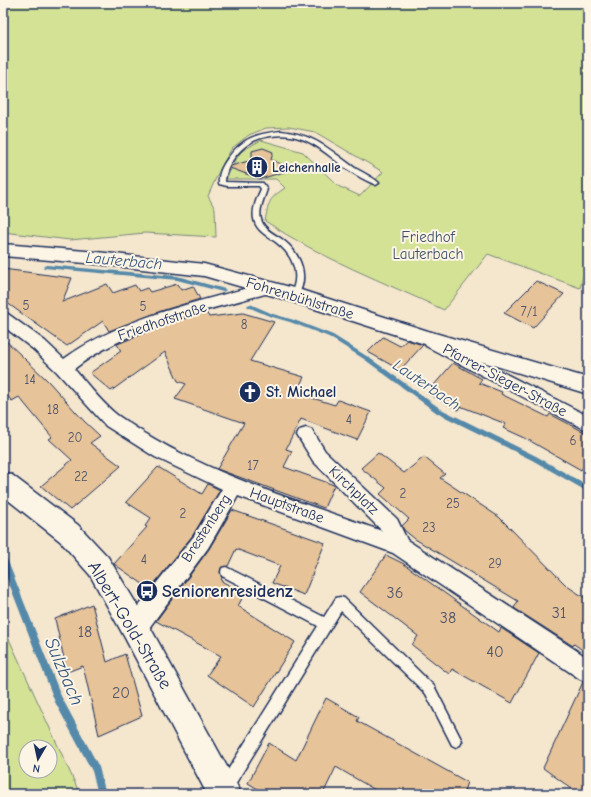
<svg xmlns="http://www.w3.org/2000/svg" width="591" height="797" font-family="'Comic Neue',sans-serif">
	<style>
		.green { fill: #d4e295; stroke: #78887a; fill-rule: evenodd }
		.lines { fill: none; stroke-linecap: round; stroke-linejoin: round }
		.stream { fill: #5589a9; fill-rule: evenodd }
		.building { fill: #e6c398; stroke: #1b2f5e }
		.lane-casing { stroke: #1b2f5e; stroke-width: 3 }
		.street-casing { stroke: #1b2f5e; stroke-width: 3 }
		.secondary-casing { stroke: #1b2f5e; stroke-width: 3 }
		.lane { fill: #fcf5e5; fill-rule: evenodd }
		.street { fill: #fcf5e5; fill-rule: evenodd }
		.secondary { fill: #fcf5e5; fill-rule: evenodd }
		.labels { text-anchor: middle; stroke-width: 4; stroke-linejoin: round; paint-order: stroke }
		.far-poi-label { font-size: 13px; font-weight: bold; fill: #1b2f5e; stroke: #fcf5e5; text-anchor: start }
		.number-label { font-size: 13px; fill: #4e546c }
		.park-label { font-size: 15px; fill: #405369; stroke: #fcf5e5 }
		.street-label { font-size: 15px; fill: #1b2f5e; stroke: #fcf5e5 }
		.poi-label { font-size: 15px; font-weight: bold; fill: #1b2f5e; stroke: #fcf5e5; text-anchor: start }
		.water-label { font-size: 16px; font-style: italic; fill: #33547d; stroke: #fcf5e5 }
		.near-number-label { font-size: 16px; fill: #4e546c }
		.near-poi-label { font-size: 18px; font-weight: bold; fill: #1b2f5e; stroke: #fcf5e5; text-anchor: start }
		.near-street-label { font-size: 18px; fill: #1b2f5e; stroke: #fcf5e5 }
		.near-water-label { font-size: 19px; font-style: italic; fill: #33547d; stroke: #fcf5e5 }
	</style>
	<rect width="100%" height="100%" fill="#f5e6ce"/>
	<filter id="ink" filterUnits="userSpaceOnUse"><feTurbulence type="fractalNoise" baseFrequency=".025" numOctaves="2"/><feDisplacementMap in="SourceGraphic" scale="8" xChannelSelector="R" yChannelSelector="G"/><feConvolveMatrix kernelMatrix="1 2 1 2 8 2 1 2 1" color-interpolation-filters="sRGB"/></filter>
	<g filter="url(#ink)">
		<path class="green" d="M3,3h585v255l-8,30 -92,-34 -44,56c-60,-28 -124,-52 -179,-89 4,-19 3,-22 20,-33l-9,-9h-50l14,-27 21,-12 42,12 35,34 22,10 23,-24 -68,-40 -26,-5 -23,1 -17,7 -17,13 -12,21 -12,27 7,13 1,28 -71,-4 -75,7 -67,-8z
			M3,626l77,168h-77zM26,747h24v24h-24z"/>
		<g class="lines">
			<path class="stream" d="M46,265l131,11 48,13 1,1 -3,2 -46,-12 -133,-12 -1,-1z
				M250,304l23,10 21,6 39,15 35,22 73,52 95,47 52,30v6l-56,-32 -95,-47 -73,-54 -35,-22 -39,-15 -21,-6 -21,-9 -1,-1 1,-1z
				M3,556l3,1 1,2 54,137 38,71 7,27h-8l-6,-23 -37,-69 -52,-134z"/>
		</g>
		<path class="building" d="M263,148l10,4 -2,8 23,9 -34,10 -30,-11 1,-2 21,-6v-9z
			M3,269l69,9 -10,24 45,-18 6,9 22,-8 4,6 8,-3 3,4 27,-8 4,6 12,-4 7,13 -39,12 -52,20 -6,-10 -36,25 -64,-46z
			M536,281l28,13 -31,34 -29,-15z
			M206,312l3,5 34,-4 31,9 -24,39 54,16 -8,16 39,12 3,-5 33,12 -14,28 -56,-21 -15,30 6,2 -8,16 50,18 -10,23 -107,-39 27,-46 -69,-24 11,-15 -8,-3 -13,-29 -54,39 -21,-18 31,-22 -4,-7 3,-1 49,-20z
			M383,337l17,9 7,-6 16,5 -23,25 -32,-18z
			M3,338l45,43 36,40 16,15 -10,7 31,23 -51,44 -29,-24 31,-26 -23,-21 3,-2 -33,-40 -7,4 -9,-10z
			M453,363l29,16 -3,4 23,9 -1,2 47,23 2,-3 38,20v26l-7,10 -56,-32 -22,-10 3,-4 -46,-18 -2,4 -31,-17z
			M378,453l26,20 20,-16 21,17 -5,4 59,39 68,69 21,14v54l-14,-10 -1,2 -59,-38 4,-7 -103,-62 -11,-9 -2,-4 7,-7 -29,-25 6,-6 -25,-20z
			M158,467l44,27 6,-10 12,6 -27,45 -43,54 -36,-25 33,-37 -2,-1 6,-8 -25,-16z
			M232,510l93,33 -21,52 -32,-12 8,-17 -44,-17 -8,17 -7,2 -1,4 2,6 -1,3 24,12 -7,13 57,36 -41,65 -47,-32 14,-19 -65,-35 53,-72z
			M386,555l18,9 95,68 2,-4 38,25 -27,50 -60,-34 -3,5 -37,-29 6,-9 -58,-44z
			M92,604l15,58 18,-8 17,62 -43,19 -16,-69 -16,6 -12,-53z
			M583,682l5,1v111h-9l-36,-26z
			M326,698l33,19 -2,4 110,61 -4,12h-81l-46,-27 -13,27h-57l-18,-11 21,-40 27,17z"/>
		<g class="lines">
			<g class="lane-casing">
				<path id="lane" d="M281,131c35,4 47,18 74,37 8,5 18,9 24,15l-3,2 -2,-1c-10,-4 -18,-9 -27,-15 -25,-18 -42,-38 -76,-33 -10,1 -20,5 -28,12 -9,8 -18,22 -18,34l38,1 4,6c-3,10 -10,23 -5,33 3,8 14,13 21,18 18,14 27,37 14,57l-3,1 -4,-3c11,-18 4,-39 -13,-52 -8,-6 -21,-12 -23,-24 -2,-10 3,-21 7,-30l-2,-3h-32l-8,-2c-1,-10 3,-18 9,-26 15,-21 29,-24 53,-27z
					M226,567l98,50 12,-19 4,-1 4,1 90,88 26,51 2,4 -2,4 -4,2 -4,-2 -26,-51 -85,-83 -110,180 -5,2 -5,-2 -2,-5 2,-5 97,-155 -96,-50 -1,-4 1,-4z"/>
			</g>
			<g class="street-casing">
				<path id="street" d="M267,283l5,1 2,4 -2,4c-67,19 -142,34 -198,77 12,13 31,38 46,48 78,55 173,82 262,114l-69,-70 -16,-26 3,-5 6,-2 6,2 13,21 72,68 10,21 181,118v24l-8,-3 -187,-126 -155,-57 -30,52 -65,88 -8,3 -8,-3 -3,-8 3,-8 67,-84 28,-47 -67,-32 -49,-31 -49,-54 -24,-23 -30,-23v-13l5,1 37,27 19,18c55,-41 137,-58 203,-76z
					M432,336l156,80v15l-162,-85 -2,-4 2,-4z"/>
			</g>
			<g class="secondary-casing">
				<path id="secondary" d="M3,244l94,8 107,12 97,26 127,41 160,47v16l-173,-53 -128,-41 -83,-24 -107,-12 -94,-8z
					M3,472l9,3 66,50 30,32 37,61 91,165 5,11h-34l-82,-156 -35,-63 -30,-34 -57,-45z"/>
			</g>
			<use href="#lane" class="lane"/>
			<use href="#street" class="street"/>
			<use href="#secondary" class="secondary"/>
		</g>
	</g>
	<defs>
		<g id="building-disc" transform="scale(1.15)"><circle r="9.5" fill="#1b2f5e" stroke="#fcf5e5"/><path d="M-4-6H4V6H1V3H-1V6H-4ZM-2.5-4.3h1.7v1.8h-1.7ZM.8-4.3h1.7v1.8H.8ZM-2.5-1h1.7V.8h-1.7ZM.8-1h1.7V.8H.8Z" fill="#fff"/></g>
		<g id="church-disc" transform="scale(1.15)"><circle r="9.5" fill="#1b2f5e" stroke="#fcf5e5"/><path d="M-1.2-6h2.4v3.5h3.3v2.4h-3.3V6h-2.4V-.1h-3.3v-2.4h3.3Z" fill="#fff"/></g>
		<g id="bus-disc" transform="scale(1.15)"><circle r="9.5" fill="#1b2f5e" stroke="#fcf5e5"/><path d="M-5-6H5V4H4V6H2V4H-2V6H-4V4H-5ZM-3.5-4V0h7V-4ZM-3.5 1.2v1.5H-2V1.2ZM2 1.2v1.5H3.5V1.2Z" fill="#fff"/></g>
	</defs>
	<g fill-rule="evenodd">
		<use href="#building-disc" x="257" y="167"/>
		<use href="#church-disc" x="250" y="392"/>
		<use href="#bus-disc" x="147" y="591"/>
	</g>
	<g class="labels">
		<g class="far-poi-label">
			<text x="272" y="172">Leichenhalle</text>
		</g>
		<g class="number-label">
			<text x="26" y="310">5</text>
			<text x="143" y="311">5</text>
			<text x="529" y="316">7/1</text>
			<text x="244" y="329">8</text>
			<text x="30" y="384">14</text>
			<text x="53" y="414">18</text>
			<text x="349" y="424">4</text>
			<text x="75" y="442">20</text>
			<text x="573" y="445">6</text>
			<text x="253" y="470">17</text>
			<text x="81" y="481">22</text>
			<text x="403" y="498">2</text>
			<text x="453" y="508">25</text>
			<text x="183" y="518">2</text>
			<text x="429" y="532">23</text>
			<text x="144" y="564">4</text>
			<text x="495" y="568">29</text>
		</g>
		<g class="park-label">
			<text x="428" y="242">Friedhof<tspan x="428" dy="17">Lauterbach</tspan></text>
		</g>
		<g class="street-label">
			<text transform="translate(300 298) rotate(17)" y="5">Fohrenbühlstraße</text>
			<text transform="translate(162 321) rotate(-19)" y="5">Friedhofstraße</text>
			<text transform="translate(505 380) rotate(28)" y="5">Pfarrer-Sieger-Straße</text>
			<text transform="translate(354 490) rotate(44)" y="5">Kirchplatz</text>
			<text transform="translate(287 505) rotate(20)" y="5">Hauptstraße</text>
			<text transform="translate(206 528) rotate(-57)" y="5">Brestenberg</text>
		</g>
		<g class="poi-label">
			<text x="266" y="397">St. Michael</text>
		</g>
		<g class="water-label">
			<text transform="translate(124 260) rotate(5)" y="6">Lauterbach</text>
			<text transform="translate(427 384) rotate(34)" y="6">Lauterbach</text>
		</g>
		<g class="near-number-label">
			<text x="395" y="598">36</text>
			<text x="559" y="618">31</text>
			<text x="448" y="623">38</text>
			<text x="85" y="637">18</text>
			<text x="495" y="657">40</text>
			<text x="121" y="698">20</text>
		</g>
		<g class="near-poi-label">
			<text x="162" y="597">Seniorenresidenz</text>
		</g>
		<g class="near-street-label">
			<text transform="translate(130 625) rotate(59)" y="6">Albert-Gold-Straße</text>
		</g>
		<g class="near-water-label">
			<text transform="translate(65 671) rotate(67)" y="7">Sulzbach</text>
		</g>
	</g>
	<rect width="591" height="797" fill="none" stroke="#fcf5e5" stroke-width="16"/>
	<rect x="8" y="8" width="575" height="781" fill="none" stroke="#1b2f5e" stroke-width="1.5" filter="url(#ink)"/>
	<g transform="translate(38 759) rotate(189)"><circle r="19" fill="#fcf5e5" stroke="#a2a6af"/>
	<path d="M0-3L7 15L0 10L-7 15Z" fill="#1b2f5e"/>
	<text y="-6" font-size="11" font-weight="bold" text-anchor="middle" fill="#1b2f5e">N</text>
	</g>
</svg>
